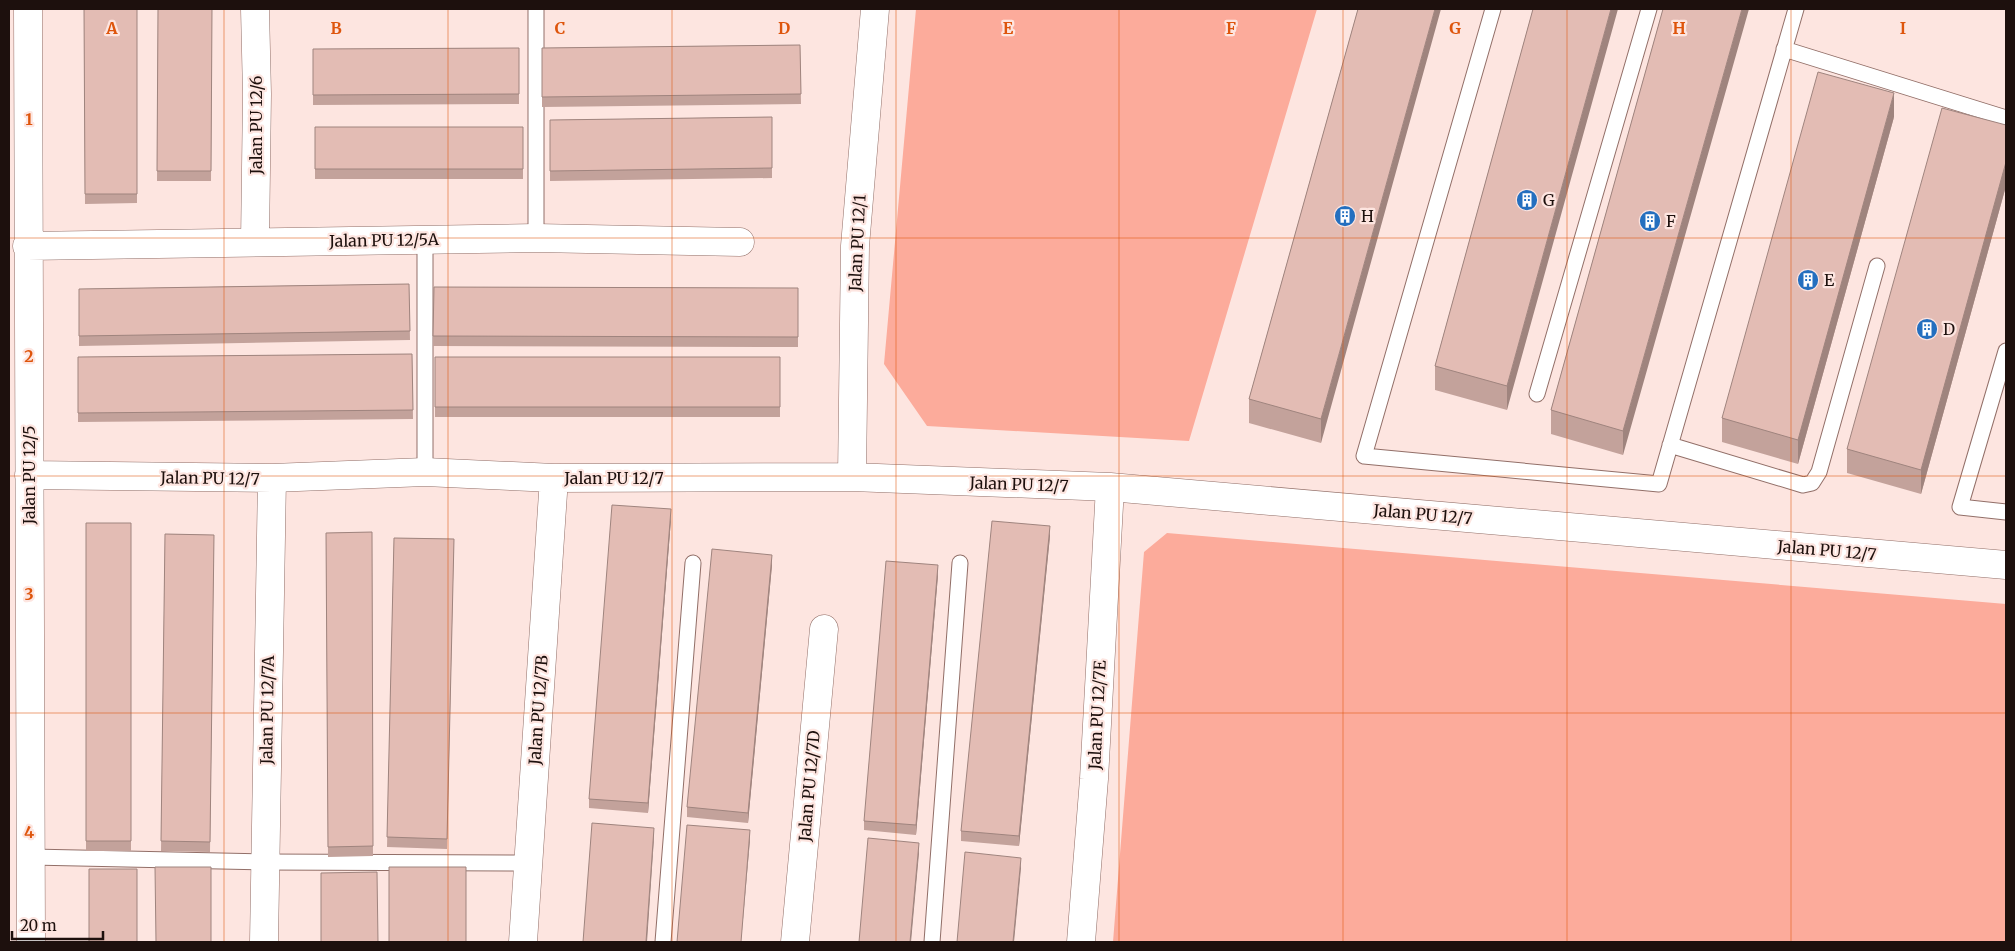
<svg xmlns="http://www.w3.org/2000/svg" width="2015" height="951" font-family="Merriweather,serif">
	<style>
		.green { fill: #fcab9b }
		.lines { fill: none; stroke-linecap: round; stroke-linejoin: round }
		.service-casing { stroke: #926f68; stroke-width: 17 }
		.minor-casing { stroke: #926f68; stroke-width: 29 }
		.service { stroke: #fff; stroke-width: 15 }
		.minor { stroke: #fff; stroke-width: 28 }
		.wall { fill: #c3a29b }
		.shaded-wall { fill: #9f847e }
		.building { fill: #e3bcb4; stroke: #9f847e }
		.grid { fill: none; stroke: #de550c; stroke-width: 1; stroke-opacity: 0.55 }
		.labels { text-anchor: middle; stroke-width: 4.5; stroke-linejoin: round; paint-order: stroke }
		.street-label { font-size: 16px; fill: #1d100d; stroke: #fde5e0 }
		.poi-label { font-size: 16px; fill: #1d100d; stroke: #fde5e0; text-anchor: start }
		.grid-label { font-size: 16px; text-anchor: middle; font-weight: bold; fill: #de550c; stroke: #fde5e0; stroke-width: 4.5; stroke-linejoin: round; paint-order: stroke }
	</style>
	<rect width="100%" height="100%" fill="#fde5e0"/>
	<path class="green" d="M916,9h401l-128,432 -262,-15 -43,-62z
		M1167,533l839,71v338h-893l31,-390z"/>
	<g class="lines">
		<g class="service-casing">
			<path id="service" d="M536,9v229
				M1493,9l-129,447 295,28 137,-475
				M1784,49l222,69
				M2006,351l-46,156 46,5
				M1537,394l112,-385
				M1670,445l133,40 9,-2 7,-11 58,-206
				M425,472v-233
				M31,857l233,5 264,1
				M663,942l30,-379
				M932,942l28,-379"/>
		</g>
		<g class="minor-casing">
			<path id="minor" d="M28,9l3,933
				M255,242l2,-148 -2,-85
				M27,246l509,-8 204,4
				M29,475l243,3 153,-6 129,6 298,-1 258,10 896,78
				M852,477l3,-231 20,-237
				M264,942l8,-464
				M523,942l31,-464
				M795,942l29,-313
				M1081,942l13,-163 16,-292"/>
		</g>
		<use href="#service" class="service"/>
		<use href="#minor" class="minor"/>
	</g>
	<path class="wall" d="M84,9h53v194l-52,1z
		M158,9h54l-1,172h-54z
		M1358,9l-37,434 -72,-20v-24z
		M1533,9l-26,401 -72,-20v-24z
		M1663,9l-40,446 -72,-21v-24z
		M800,45l1,59 -259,3v-59z
		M519,48v56l-206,1v-56z
		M772,117v61l-222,3v-61z
		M1894,117l-96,347 -76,-22v-24z
		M2006,125v61l-85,308 -74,-21v-24z
		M315,127h208v52h-208z
		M409,284l1,56 -331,6v-57z
		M434,287l364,1v59l-365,-1z
		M412,354l1,65 -335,3v-65z
		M435,357h345v60h-345z
		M671,519l-23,294 -59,-5v-9z
		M86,523h45v328h-45z
		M372,532l1,324 -45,1 -2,-324z
		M165,534l49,1 -4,317 -49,-1z
		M1050,536l-31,310 -58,-5v-10z
		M394,538l60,1 -7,310 -60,-2z
		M772,565l-24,258 -61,-6v-10z
		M938,575l-22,260 -52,-5v-9z"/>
	<path class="shaded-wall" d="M1435,9h6l-120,434v-24z
		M1611,9h7l-111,401v-24z
		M1742,9h7l-126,446v-24z
		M1894,93v24l-96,347v-24z
		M2006,162v24l-85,308v-24z
		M671,509v10l-23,294v-10z
		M1050,526v10l-31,310v-10z
		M772,555v10l-24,258v-10z
		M938,565v10l-22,260v-10z
		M654,828v10l-7,104h-1z
		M750,830v10l-9,102z
		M919,843v10l-8,89h-1z
		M1021,858v10l-7,74h-1z"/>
	<path class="building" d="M84,9h53v185h-52z
		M158,9h54l-1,162h-54z
		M1358,9h77l-114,410 -72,-20z
		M1533,9h78l-104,377 -72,-20z
		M1663,9h79l-119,422 -72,-21z
		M800,45l1,49 -259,3v-49z
		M519,48v46l-206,1v-46z
		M1818,72l76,21 -96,347 -76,-22z
		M1942,108l64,17v37l-85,308 -74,-21z
		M772,117v51l-222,3v-51z
		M315,127h208v42h-208z
		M409,284l1,47 -331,5v-47z
		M434,287l364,1v49l-365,-1z
		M412,354l1,56 -335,3v-56z
		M435,357h345v50h-345z
		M612,505l59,4 -23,294 -59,-4z
		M992,521l58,5 -31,310 -58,-5z
		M86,523h45v318h-45z
		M372,532l1,314 -45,1 -2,-314z
		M165,534l49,1 -4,307 -49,-1z
		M394,538l60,1 -7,300 -60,-2z
		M712,549l60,6 -24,258 -61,-6z
		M886,561l52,4 -22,260 -52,-4z
		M592,823l62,5 -8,114h-63z
		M687,825l63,5 -9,112h-64z
		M868,838l51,5 -9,99h-51z
		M965,852l56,6 -8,84h-56z
		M155,867h56v75h-55z
		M389,867h77v75h-77z
		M89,869h48v73h-48z
		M377,872l1,70h-57v-69z"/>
	<path class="grid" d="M224,9v933M448,9v933M672,9v933M896,9v933M1119,9v933M1343,9v933M1567,9v933M1791,9v933M9,238h1997M9,476h1997M9,713h1997"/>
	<defs>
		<g id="building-disc" transform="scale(1.125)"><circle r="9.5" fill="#246fbf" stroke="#fde5e0"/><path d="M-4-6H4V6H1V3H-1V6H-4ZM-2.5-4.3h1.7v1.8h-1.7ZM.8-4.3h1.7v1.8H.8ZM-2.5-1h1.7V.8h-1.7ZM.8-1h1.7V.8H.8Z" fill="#fff"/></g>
	</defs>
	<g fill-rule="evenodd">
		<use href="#building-disc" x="1527" y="200"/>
		<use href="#building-disc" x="1345" y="216"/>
		<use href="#building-disc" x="1650" y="221"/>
		<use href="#building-disc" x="1808" y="280"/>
		<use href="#building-disc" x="1927" y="329"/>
	</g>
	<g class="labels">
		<g class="street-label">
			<text transform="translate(256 125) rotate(-90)" y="6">Jalan PU 12/6</text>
			<text transform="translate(384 240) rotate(-1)" y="6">Jalan PU 12/5A</text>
			<text transform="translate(857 243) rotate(-87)" y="6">Jalan PU 12/1</text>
			<text transform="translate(29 475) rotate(-90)" y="6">Jalan PU 12/5</text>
			<text transform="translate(210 478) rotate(1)" y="6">Jalan PU 12/7</text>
			<text x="614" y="484">Jalan PU 12/7</text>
			<text transform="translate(1019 484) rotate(2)" y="6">Jalan PU 12/7</text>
			<text transform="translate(1423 514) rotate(5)" y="6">Jalan PU 12/7</text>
			<text transform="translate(1827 550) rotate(5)" y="6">Jalan PU 12/7</text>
			<text transform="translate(267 710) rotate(-89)" y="6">Jalan PU 12/7A</text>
			<text transform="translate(538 710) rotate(-86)" y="6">Jalan PU 12/7B</text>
			<text transform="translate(1097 715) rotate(-87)" y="6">Jalan PU 12/7E</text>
			<text transform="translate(809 786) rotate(-85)" y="6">Jalan PU 12/7D</text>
		</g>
		<g class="poi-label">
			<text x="1543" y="206">G</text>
			<text x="1361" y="222">H</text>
			<text x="1666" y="227">F</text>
			<text x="1824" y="286">E</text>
			<text x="1943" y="335">D</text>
		</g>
	</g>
	<g class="grid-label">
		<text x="112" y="34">A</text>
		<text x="336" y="34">B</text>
		<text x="560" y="34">C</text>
		<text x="784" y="34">D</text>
		<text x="1008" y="34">E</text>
		<text x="1231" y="34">F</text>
		<text x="1455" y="34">G</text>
		<text x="1679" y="34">H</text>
		<text x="1903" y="34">I</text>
		<text x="29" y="125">1</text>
		<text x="29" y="362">2</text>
		<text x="29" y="600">3</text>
		<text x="29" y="838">4</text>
	</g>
	<rect width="2015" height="951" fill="none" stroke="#1d100d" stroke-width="20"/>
	<path d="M12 931v8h91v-8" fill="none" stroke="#1d100d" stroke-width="2.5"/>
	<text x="20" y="931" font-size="15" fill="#1d100d" stroke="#fde5e0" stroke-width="4" paint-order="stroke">20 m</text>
</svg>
